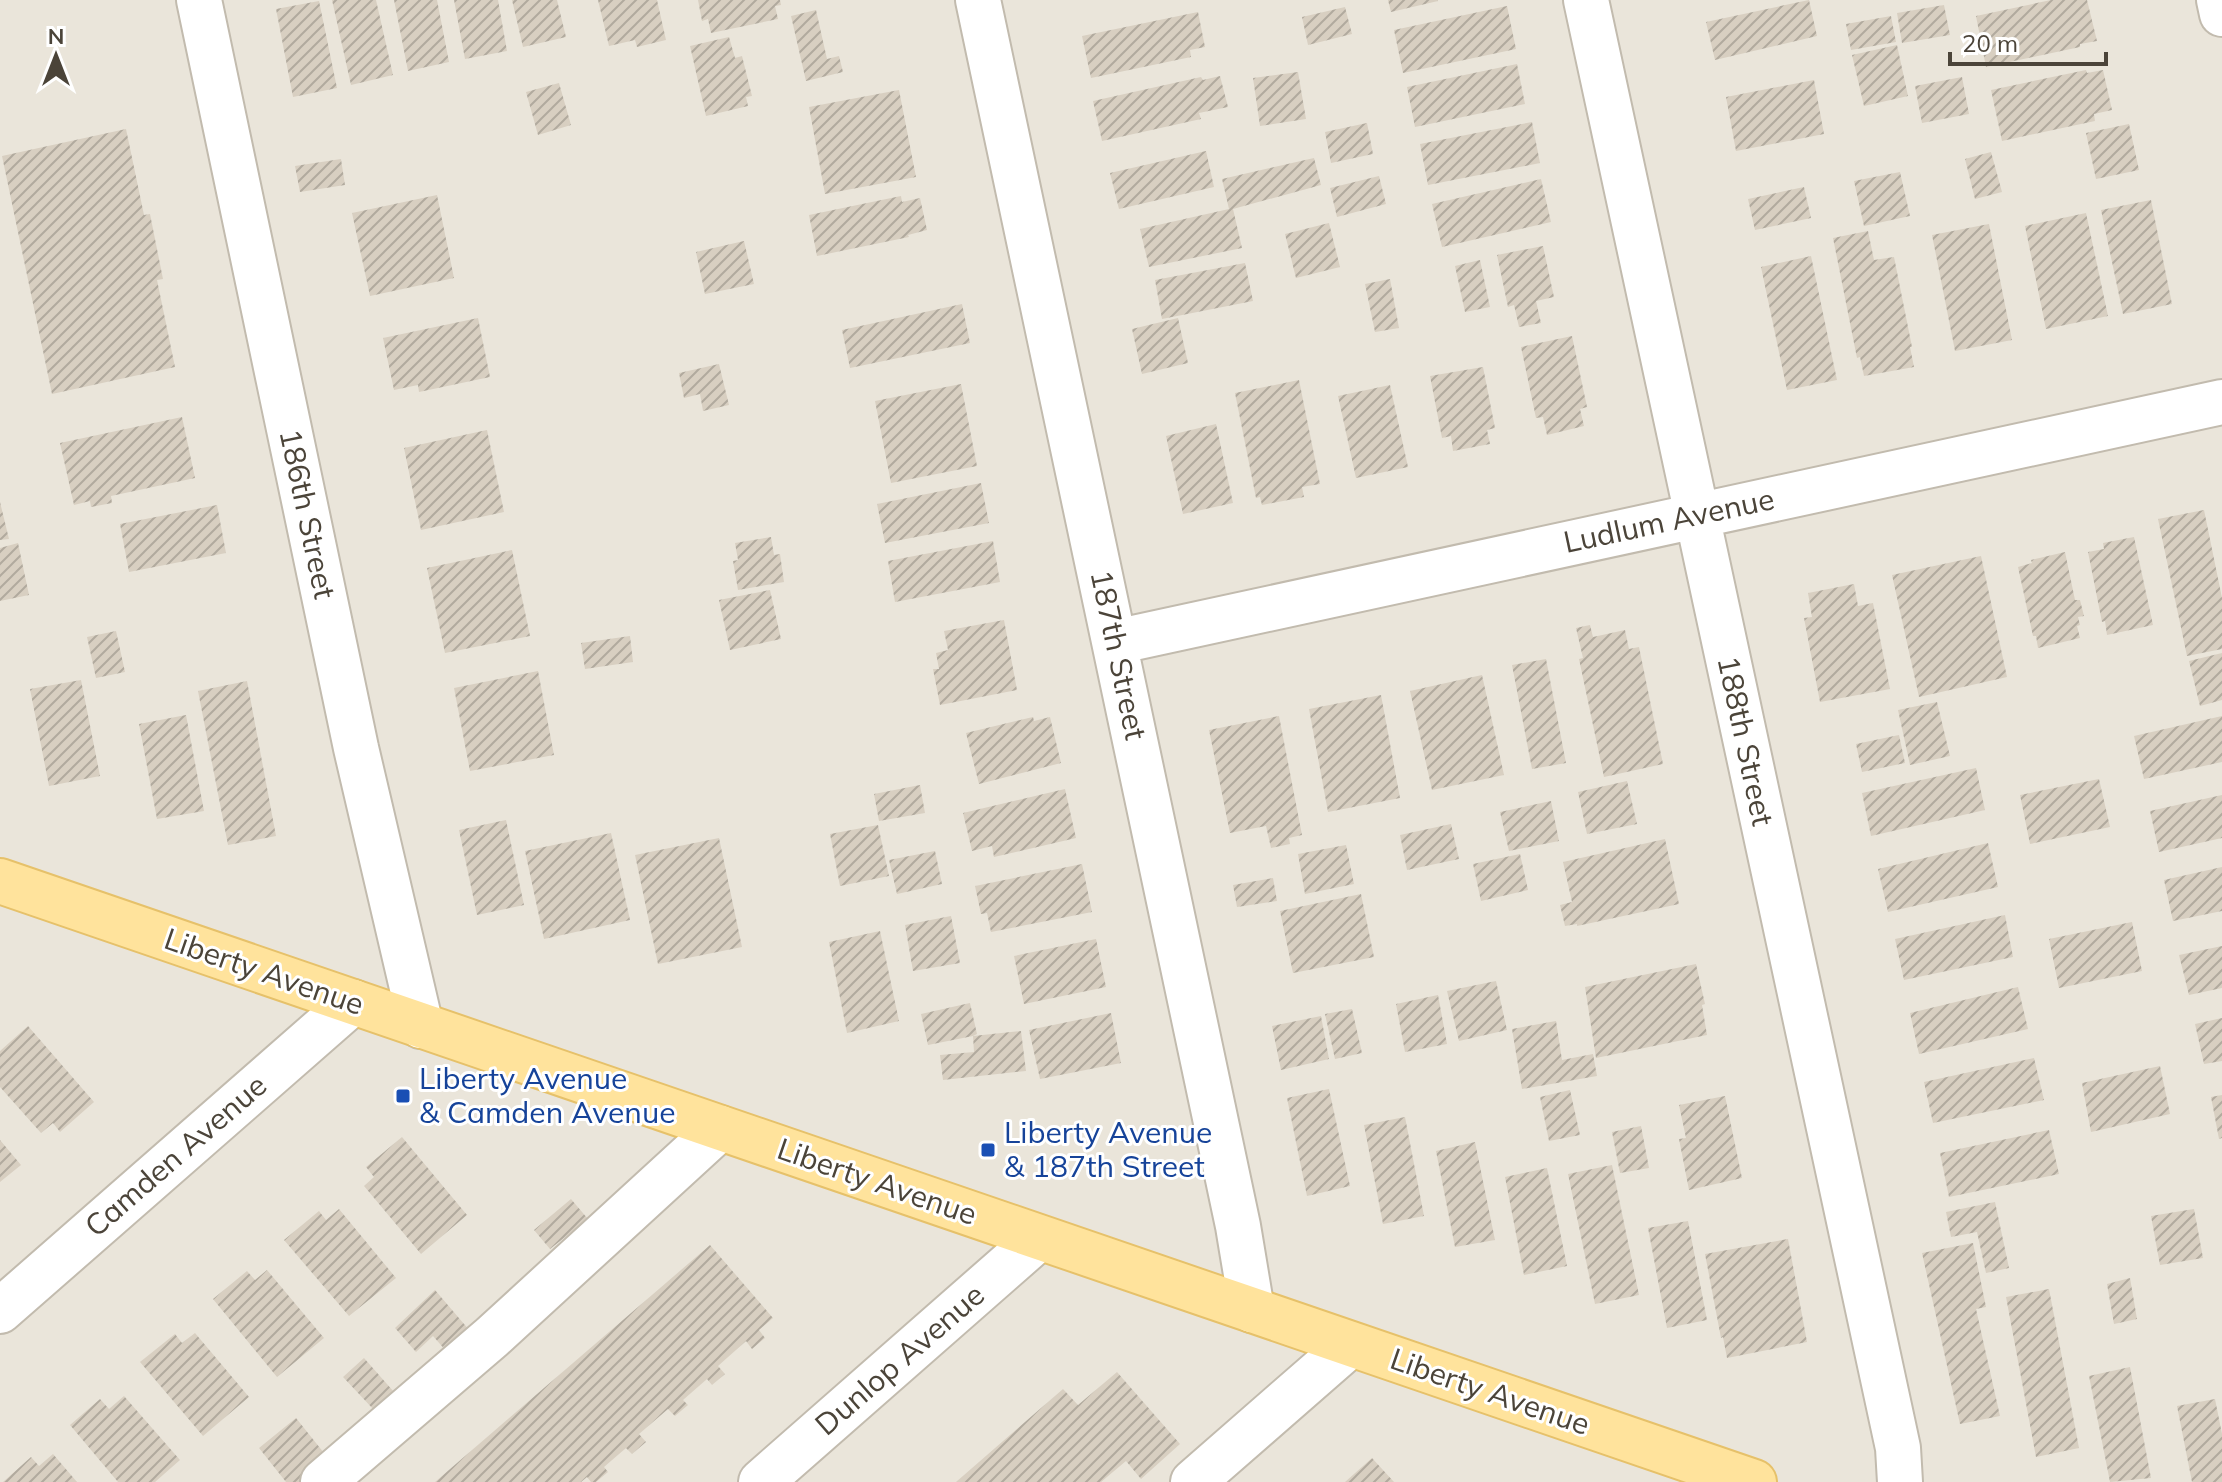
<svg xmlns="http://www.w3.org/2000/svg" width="2222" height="1482" font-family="Mulish,sans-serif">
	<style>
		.residential { fill: #eae5da }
		.building { fill: url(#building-hatch) }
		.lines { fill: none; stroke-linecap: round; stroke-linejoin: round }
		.minor-casing { stroke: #c2bbae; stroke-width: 48 }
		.major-casing { stroke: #e6c16a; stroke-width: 48 }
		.minor { stroke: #fff; stroke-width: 44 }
		.major { stroke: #ffe39c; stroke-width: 44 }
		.transit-dot { fill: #1a4fb4; stroke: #fff; stroke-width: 3 }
		.labels { text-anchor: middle; stroke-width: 6; stroke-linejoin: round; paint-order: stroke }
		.street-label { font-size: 30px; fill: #4b4439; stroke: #fff }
		.transit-label { font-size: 30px; fill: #164399; stroke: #fff; text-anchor: start }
	</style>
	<defs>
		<pattern id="building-hatch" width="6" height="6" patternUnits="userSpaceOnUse" patternTransform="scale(2)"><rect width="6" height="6" fill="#d8cfc1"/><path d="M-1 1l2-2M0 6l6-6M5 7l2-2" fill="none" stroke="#b1aa9e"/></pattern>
	</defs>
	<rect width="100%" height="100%" fill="#f6f3ec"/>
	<path class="residential" d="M0,0h2222v1482h-2222z"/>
	<path class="building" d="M332,0h44l17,75 -42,10z
		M394,0h43l12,62 -41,9z
		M454,0h44l9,51 -42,8z
		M512,0h45l9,37 -43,10z
		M598,0h59l9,40 -29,7 -2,-7 -26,6z
		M698,0h82l1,5 -6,1 3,13 -67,14 -3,-14 -6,2z
		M1388,0h50v1l-47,11z
		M1809,0l8,36 -102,24 -9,-38z
		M2051,0h36l10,41 -17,3v3l-94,20 -10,-51z
		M319,1l18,87 -44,9 -17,-88z
		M1944,5l6,30 -48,8 -5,-30z
		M1507,6l9,43 -113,24 -9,-43z
		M1345,7l7,27 -44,11 -6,-28z
		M816,10l11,49 12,-3 4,16 -37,9 -15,-65z
		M1198,12l7,35 -15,3 1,7 -100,21 -9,-42z
		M1891,16l5,26 -45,8 -5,-26z
		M729,37l6,21 7,-2 10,40 -6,1 2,9 -42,10 -16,-70z
		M1897,45l11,51 -44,10 -12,-51z
		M1517,64l8,40 -110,23 -8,-40z
		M2086,70l1,3 16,-3 9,40 -18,4 1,7 -93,20 -11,-51z
		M1298,72l8,47 -46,7 -7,-48z
		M1220,76l8,31 -29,6 2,6 -99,22 -9,-40 108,-24 2,3z
		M1962,77l7,37 -47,9 -7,-37z
		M1814,80l10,54 -88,17 -10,-54z
		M559,83l12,42 -33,10 -12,-43z
		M899,90l17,87 -91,17 -16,-87z
		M1532,122l8,41 -112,22 -8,-41z
		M1367,123l6,31 -42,9 -6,-31z
		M2129,124l10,46 -43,9 -10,-46z
		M126,129l18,86 6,-1 13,65 -6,1 18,87 -123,27 -50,-238z
		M1206,151l8,36 -95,22 -9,-36z
		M1991,152l11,40 -27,7 -10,-40z
		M1314,158l7,27 -88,24 9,39 -93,19 -9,-38 89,-20 -7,-30z
		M341,159l4,26 -45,7 -5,-26z
		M1900,172l10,44 -46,10 -10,-45z
		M1379,176l7,28 -49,13 -7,-29z
		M1541,179l10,43 -109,25 -10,-43z
		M1804,187l7,31 -56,12 -7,-31z
		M437,195l17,83 -84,18 -18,-83z
		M901,196l1,6 18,-4 7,32 -19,5 1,2 -92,19 -8,-41z
		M2151,200l21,104 -49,10 -22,-104z
		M2086,213l22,103 -62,13 -21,-103z
		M1329,223l11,44 -44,11 -11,-44z
		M1989,224l23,116 -57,11 -23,-116z
		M1868,231l6,29 20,-3 18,90h-2l4,20 -50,9 -4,-19 -3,1 -24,-120z
		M744,241l10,43 -49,10 -9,-42z
		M1543,246l11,51 -18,4 5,22 -22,4 -5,-22 -6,2 -11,-52z
		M1811,256l26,124 -50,10 -26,-123z
		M1480,260l10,47 -25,5 -10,-46z
		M1245,263l8,38 -91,18 -7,-39z
		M1390,279l9,49 -24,4 -10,-48z
		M962,304l8,39 -120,25 -8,-38z
		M478,318l12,59 -71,15 -1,-7 -24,5 -11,-52z
		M1178,318l10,45 -46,11 -10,-45z
		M1572,336l15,71 -7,2 4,17 -37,9 -4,-18 -7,1 -15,-71z
		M719,364l10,41 -26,6 -3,-17 -16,4 -5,-25z
		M1483,367l12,61 -8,2 3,14 -37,7 -2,-15 -9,2 -12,-62z
		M1299,380l21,104 -18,3 2,10 -42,8 -2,-8 -4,1 -21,-105z
		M961,384l16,82 -86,17 -16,-82z
		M1390,385l18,82 -52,11 -18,-82z
		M182,417l13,61 -84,18 1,7 -21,4 -1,-6 -16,4 -14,-62z
		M1216,424l17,79 -50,11 -17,-78z
		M487,430l17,82 -83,18 -17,-82z
		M981,483l8,40 -104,20 -8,-39z
		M0,502l9,37 -9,1z
		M217,505l9,48 -97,19 -9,-48z
		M2204,510l18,88v51l-35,7 -29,-137z
		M771,537l3,18 6,-1 4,28 -46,8 -5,-29 5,-1 -3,-17z
		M2134,537l19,88 -46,10 -2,-14 -3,1 -14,-70 16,-3 -1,-6z
		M993,541l7,41 -105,20 -7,-41z
		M18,543l11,52 -29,6v-53z
		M512,550l18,86 -85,17 -18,-85z
		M2065,552l10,48h5l4,16 -6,1 2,8 -3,1 3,12 -42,10 -2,-12h-3l-15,-69 14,-4 -1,-3z
		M1981,556l26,121 -88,20 -27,-122z
		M1854,584l4,22 15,-3 17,86 -70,13 -16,-84 8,-1 -4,-24z
		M770,590l11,49 -51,11 -11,-50z
		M1004,620l13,70 -77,15 -7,-36h6l-3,-16 12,-3 -4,-19z
		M1590,625l3,12 32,-7 4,19 10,-2 24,117 -59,13 -25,-118 4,-1 -7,-30z
		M116,631l9,41 -29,6 -9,-41z
		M630,636l3,26 -48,7 -4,-26z
		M2222,653v47l-22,6 -11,-45z
		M1546,659l20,104 -34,6 -20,-104z
		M538,671l16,84 -84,16 -16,-83z
		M1482,675l22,100 -72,15 -22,-99z
		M81,680l19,96 -51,10 -19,-97z
		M247,681l29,155 -48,9 -30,-154z
		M1381,695l19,103 -72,14 -19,-103z
		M1937,702l13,54 -40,9 -12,-55z
		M186,715l18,96 -47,8 -18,-95z
		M1279,716l23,119 -13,3 1,6 -19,4 -5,-22 -36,7 -21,-103z
		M2222,716v46l-78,17 -10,-43z
		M1033,717l1,4 16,-4 11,46 -82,21 -13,-51z
		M1899,735l6,28 -43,9 -6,-28z
		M1976,768l9,42 -114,26 -9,-43z
		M2099,779l11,48 -80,17 -10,-49z
		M1627,781l10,43 -50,10 -9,-42z
		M920,785l5,28 -46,8 -5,-27z
		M1065,789l11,49 -82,19 -2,-11 -20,5 -9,-38z
		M2222,795v43l-63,14 -9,-41z
		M1551,801l8,40 -50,10 -9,-39z
		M506,820l18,85 -47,10 -18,-85z
		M1451,824l8,35 -52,11 -7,-35z
		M878,825l11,51 -49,10 -10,-52z
		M611,833l19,87 -86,19 -19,-88z
		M719,838l23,109 -84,17 -23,-109z
		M1665,839l14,65 -102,22v-2l-12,2 -5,-21 12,-3 -9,-40z
		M1988,843l10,44 -110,25 -10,-43z
		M1346,845l8,39 -49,10 -7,-40z
		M935,851l7,33 -45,10 -8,-34z
		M1520,854l8,36 -47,11 -8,-37z
		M1082,864l10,48 -101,20 -4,-19 -6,1 -6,-28z
		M2222,867v44l-49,10 -9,-41z
		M1273,878l4,23 -40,6 -4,-22z
		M1361,894l13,63 -81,16 -13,-62z
		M2005,915l8,42 -109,23 -9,-41z
		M951,916l9,47 -47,8 -8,-46z
		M2132,922l10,49 -83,17 -10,-49z
		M880,931l19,90 -52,12 -18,-91z
		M1096,939l10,48 -82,17 -10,-48z
		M2222,946v42l-33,7 -10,-40z
		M1696,964l9,40 -3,1 5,30 -111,23 -11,-71z
		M1496,981l11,49 -48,11 -12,-50z
		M2018,987l10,42 -109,25 -9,-41z
		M1438,995l9,49 -42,8 -9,-48z
		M970,1003l7,31 -4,2 48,-5 5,40 -83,9 -3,-25 34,-3 -1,-16 -45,9 -7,-31z
		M1352,1009l10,44 -27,6 -10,-45z
		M1111,1013l10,50 -81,16 -11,-49z
		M1321,1016l8,43 -48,11 -9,-44z
		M2222,1018v43l-18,3 -9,-40z
		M1556,1021l6,39 31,-6 4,22 -75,13 -10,-60z
		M28,1026l66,76 -34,30 -7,-9 -12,10 -41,-46v-36z
		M2034,1058l10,42 -111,23 -9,-41z
		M2160,1066l10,48 -79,18 -9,-49z
		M1329,1089l21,97 -43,10 -20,-98z
		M1570,1090l10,45 -31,6 -9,-44z
		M2222,1095v43l-3,1 -8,-42z
		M1725,1096l17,82 -53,12 -10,-51 7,-1 -7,-33z
		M1405,1117l19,99 -41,8 -19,-99z
		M1641,1126l8,42 -29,5 -8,-41z
		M2049,1130l10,44 -110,23 -9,-44z
		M402,1137l65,78 -46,39 -57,-68 10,-9 -8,-10z
		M0,1140l21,25 -21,17z
		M1475,1142l20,98 -40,7 -19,-96z
		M1612,1165l27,130 -44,9 -27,-130z
		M1547,1168l20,98 -43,9 -19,-98z
		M571,1199l17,20 -38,30 -16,-19z
		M1995,1202l14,66 -23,5 -9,-41 -26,5 -5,-25z
		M339,1209l57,69 -47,38 -65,-76 35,-29 7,9z
		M2194,1209l9,49 -43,7 -9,-49z
		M1688,1221l19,99 -40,8 -19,-100z
		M1788,1239l19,103 -80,16 -4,-21 -2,1 -16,-84z
		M1973,1243l13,64 -10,2 24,107 -40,8 -38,-171z
		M710,1245l63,73 -14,12 6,8 -13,11 -6,-8 -28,25 7,8 -13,11 -5,-6 -24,21 5,5 -13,11 -7,-7 -29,25 7,8 -14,12 -6,-6 -22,19 4,5 -12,10h-5l-4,-5 -6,5h-146z
		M267,1270l57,68 -47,39 -64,-78 34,-28 8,9z
		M2130,1278l7,41 -23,5 -7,-40z
		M2049,1289l30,159 -43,9 -30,-160z
		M435,1290l35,41 -23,21 -14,-16 -17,16 -21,-24z
		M195,1333l54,64 -46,39 -63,-74 35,-28 7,9z
		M364,1358l30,34 -20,18 -31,-33z
		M2130,1367l21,111 -41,4 -21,-106z
		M1117,1372l63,72 -39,35 -15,-18 -25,21h-145l107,-93 15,16z
		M124,1396l56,64 -25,22h-37l-48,-57 30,-26 9,10z
		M2215,1399l7,35v48h-30l-15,-76z
		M296,1418l32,40 -29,24h-13l-27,-34z
		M53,1454l24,28h-74l28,-25 8,9z
		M1372,1458l22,24h-49z"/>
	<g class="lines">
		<g class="minor-casing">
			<path id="minor" d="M199,0l157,748 65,278
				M978,0l260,1226 14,84
				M1586,0l312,1448 2,34
				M2219,0l3,14
				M1115,642l1107,-240
				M0,1311l353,-309
				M323,1482l169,-145 228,-209
				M761,1482l278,-244
				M1193,1482l157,-137"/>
		</g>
		<g class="major-casing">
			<path id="major" d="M0,881l1754,601"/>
		</g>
		<use href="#minor" class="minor"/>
		<use href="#major" class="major"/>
	</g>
	<g class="transit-dot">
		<rect x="395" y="1088" width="16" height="16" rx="4"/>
		<rect x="980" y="1142" width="16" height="16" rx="4"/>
	</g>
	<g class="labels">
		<g class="street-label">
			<text transform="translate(307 514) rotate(78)" y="10">186th Street</text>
			<text transform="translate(1669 521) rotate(-12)" y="10">Ludlum Avenue</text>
			<text transform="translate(1118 655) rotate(78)" y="10">187th Street</text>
			<text transform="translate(1745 741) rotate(78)" y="10">188th Street</text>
			<text transform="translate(264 972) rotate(19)" y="10">Liberty Avenue</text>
			<text transform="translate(176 1156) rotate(-41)" y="10">Camden Avenue</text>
			<text transform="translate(877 1182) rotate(19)" y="10">Liberty Avenue</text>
			<text transform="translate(900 1360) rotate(-41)" y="10">Dunlop Avenue</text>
			<text transform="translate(1490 1392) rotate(19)" y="10">Liberty Avenue</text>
		</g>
		<g class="transit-label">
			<text x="419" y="1089">Liberty Avenue<tspan x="419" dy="34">&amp; Camden Avenue</tspan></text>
			<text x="1004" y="1143">Liberty Avenue<tspan x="1004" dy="34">&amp; 187th Street</tspan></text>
		</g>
	</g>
	<g transform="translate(56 56)" stroke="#ffffff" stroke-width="6" paint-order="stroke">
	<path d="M0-6L14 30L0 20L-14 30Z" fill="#4b4439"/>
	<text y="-12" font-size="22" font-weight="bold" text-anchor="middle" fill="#4b4439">N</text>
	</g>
	<path d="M1950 52v12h156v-12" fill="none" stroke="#4b4439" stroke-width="4"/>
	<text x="1962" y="52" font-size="24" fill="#4b4439" stroke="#ffffff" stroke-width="6" paint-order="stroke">20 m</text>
</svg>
